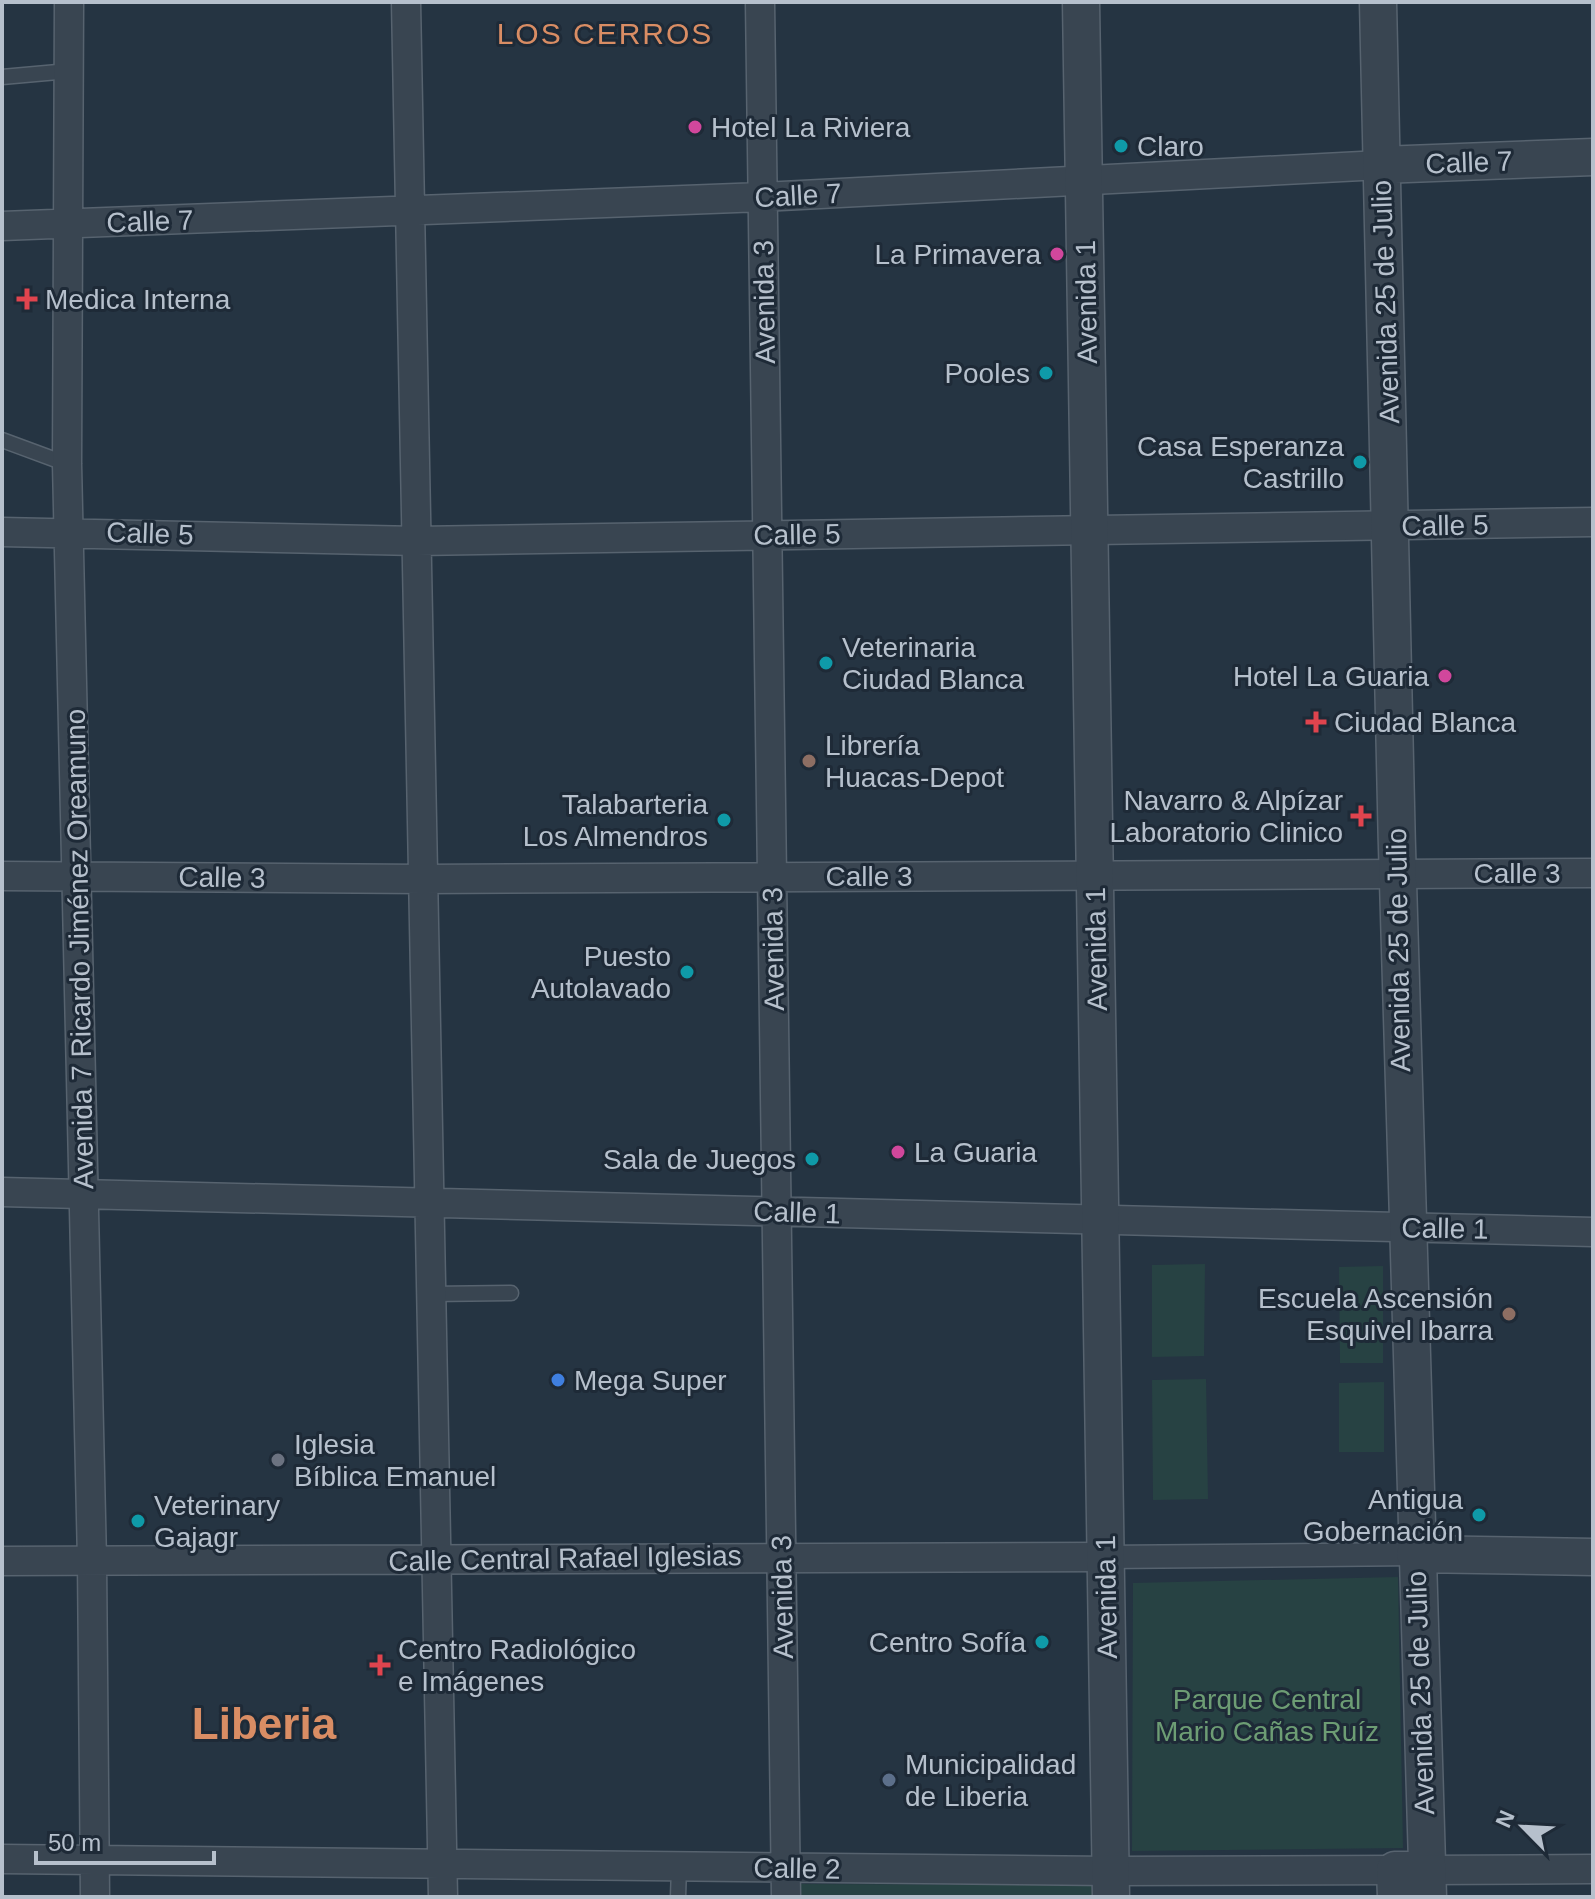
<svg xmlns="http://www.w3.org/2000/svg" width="1595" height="1899" font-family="Helvetica,sans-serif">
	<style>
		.green { fill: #274243 }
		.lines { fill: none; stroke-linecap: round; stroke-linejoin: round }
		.service-casing { stroke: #57636f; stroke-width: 17 }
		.pedestrian-casing { stroke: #57636f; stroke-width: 25 }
		.minor-casing { stroke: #57636f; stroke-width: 31 }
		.tertiary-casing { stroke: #57636f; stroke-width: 39 }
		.service { stroke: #394551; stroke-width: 14 }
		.pedestrian { stroke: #394551; stroke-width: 22 }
		.minor { stroke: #394551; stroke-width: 28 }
		.tertiary { stroke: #394551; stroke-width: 36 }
		.hotel-dot { fill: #d1479c; stroke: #1e2a37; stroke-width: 3 }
		.culture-dot { fill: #0f9aa8; stroke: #1e2a37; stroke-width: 3 }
		.health-dot { fill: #e0444e; stroke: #1e2a37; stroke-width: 3 }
		.education-dot { fill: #8d6e63; stroke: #1e2a37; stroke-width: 3 }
		.shop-dot { fill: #3f7fe0; stroke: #1e2a37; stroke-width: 3 }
		.worship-dot { fill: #6b7280; stroke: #1e2a37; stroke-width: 3 }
		.service-dot { fill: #5c6f8a; stroke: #1e2a37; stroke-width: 3 }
		.labels { text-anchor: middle; stroke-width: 6; stroke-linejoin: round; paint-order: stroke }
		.poi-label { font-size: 28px; fill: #b6c0cc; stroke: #1e2a37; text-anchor: start }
		.street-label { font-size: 28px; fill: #b6c0cc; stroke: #1e2a37 }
		.park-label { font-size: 28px; fill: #6d9d74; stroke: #1e2a37 }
		.neighbourhood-label { font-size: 30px; letter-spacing: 2px; fill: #d98d64; stroke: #1e2a37 }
		.town-label { font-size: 44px; font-weight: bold; fill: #d98d64; stroke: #1e2a37 }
	</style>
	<rect width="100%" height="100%" fill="#253442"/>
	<path class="green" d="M1205,1264l-1,92 -52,1v-92z
		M1383,1266v97h-43l-1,-96z
		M1206,1379l2,120 -55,1 -1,-120z
		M1384,1382v70h-45v-69z
		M1398,1577l5,271 -271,3 1,-268z
		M795,1884l303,1 1,12h-303z"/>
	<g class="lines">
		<g class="service-casing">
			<path id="service" d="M2,77l67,-6
				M2,440l65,24
				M431,1294l80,-1
				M678,1897l1,-30"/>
		</g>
		<g class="pedestrian-casing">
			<path id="pedestrian" d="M1106,1557l309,-3"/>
		</g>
		<g class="minor-casing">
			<path id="minor" d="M69,2l-2,462 25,1097 3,336
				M406,2l37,1895
				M760,2l26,1895
				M2,226l760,-29 619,-32
				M2,532l415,9 1176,-19
				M2,876l421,3 1170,-6
				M2,1192l1591,40
				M2,1561l1104,-4
				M2,1859l1109,12 284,-1
				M1427,1870l166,-1"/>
		</g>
		<g class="tertiary-casing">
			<path id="tertiary" d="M1081,2l30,1895
				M1378,2c12,632 29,1263 50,1895
				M1381,165l212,-8
				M1415,1554l178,3
				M1396,1897l-1,-27h32"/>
		</g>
		<use href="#service" class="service"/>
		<use href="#pedestrian" class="pedestrian"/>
		<use href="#minor" class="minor"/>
		<use href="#tertiary" class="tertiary"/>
	</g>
	<g class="hotel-dot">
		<circle cx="695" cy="127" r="8"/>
		<circle cx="1057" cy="254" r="8"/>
		<circle cx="1445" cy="676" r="8"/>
		<circle cx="898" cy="1152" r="8"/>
	</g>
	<g class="culture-dot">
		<circle cx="1121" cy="146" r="8"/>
		<circle cx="1046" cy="373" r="8"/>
		<circle cx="1360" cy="462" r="8"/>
		<circle cx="826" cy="663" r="8"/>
		<circle cx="724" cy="820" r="8"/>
		<circle cx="687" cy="972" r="8"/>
		<circle cx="812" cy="1159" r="8"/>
		<circle cx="1479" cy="1515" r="8"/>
		<circle cx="138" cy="1521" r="8"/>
		<circle cx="1042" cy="1642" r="8"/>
	</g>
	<g class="health-dot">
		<path d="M23 287h8v8h8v8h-8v8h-8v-8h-8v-8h8z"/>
		<path d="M1312 710h8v8h8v8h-8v8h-8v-8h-8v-8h8z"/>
		<path d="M1357 804h8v8h8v8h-8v8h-8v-8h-8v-8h8z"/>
		<path d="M376 1653h8v8h8v8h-8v8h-8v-8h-8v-8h8z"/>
	</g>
	<g class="education-dot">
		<circle cx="809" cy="761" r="8"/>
		<circle cx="1509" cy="1314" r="8"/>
	</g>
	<circle class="shop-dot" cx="558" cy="1380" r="8"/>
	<circle class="worship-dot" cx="278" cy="1460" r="8"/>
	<circle class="service-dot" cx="889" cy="1780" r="8"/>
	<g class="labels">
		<g class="poi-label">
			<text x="711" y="137">Hotel La Riviera</text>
			<text x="1137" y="156">Claro</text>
			<text x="1041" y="264" text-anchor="end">La Primavera</text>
			<text x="45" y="309">Medica Interna</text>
			<text x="1030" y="383" text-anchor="end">Pooles</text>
			<text x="1344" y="456" text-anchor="end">Casa Esperanza<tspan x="1344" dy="32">Castrillo</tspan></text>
			<text x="842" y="657">Veterinaria<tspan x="842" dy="32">Ciudad Blanca</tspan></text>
			<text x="1429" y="686" text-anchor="end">Hotel La Guaria</text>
			<text x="1334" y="732">Ciudad Blanca</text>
			<text x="825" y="755">Librería<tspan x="825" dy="32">Huacas-Depot</tspan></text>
			<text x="1343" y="810" text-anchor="end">Navarro &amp; Alpízar<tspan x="1343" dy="32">Laboratorio Clinico</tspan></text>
			<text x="708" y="814" text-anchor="end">Talabarteria<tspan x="708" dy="32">Los Almendros</tspan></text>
			<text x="671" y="966" text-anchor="end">Puesto<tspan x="671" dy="32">Autolavado</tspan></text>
			<text x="914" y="1162">La Guaria</text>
			<text x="796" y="1169" text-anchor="end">Sala de Juegos</text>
			<text x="1493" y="1308" text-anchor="end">Escuela Ascensión<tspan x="1493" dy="32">Esquivel Ibarra</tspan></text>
			<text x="574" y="1390">Mega Super</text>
			<text x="294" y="1454">Iglesia<tspan x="294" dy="32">Bíblica Emanuel</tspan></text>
			<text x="1463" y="1509" text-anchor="end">Antigua<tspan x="1463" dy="32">Gobernación</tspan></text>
			<text x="154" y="1515">Veterinary<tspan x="154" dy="32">Gajagr</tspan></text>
			<text x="1026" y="1652" text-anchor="end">Centro Sofía</text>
			<text x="398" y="1659">Centro Radiológico<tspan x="398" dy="32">e Imágenes</tspan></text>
			<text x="905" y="1774">Municipalidad<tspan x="905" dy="32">de Liberia</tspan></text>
		</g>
		<g class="street-label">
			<text transform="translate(1469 162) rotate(-2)" y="10">Calle 7</text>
			<text transform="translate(798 195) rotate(-3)" y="10">Calle 7</text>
			<text transform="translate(150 221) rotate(-2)" y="10">Calle 7</text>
			<text transform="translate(764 302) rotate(-91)" y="10">Avenida 3</text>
			<text transform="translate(1086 302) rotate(-91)" y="10">Avenida 1</text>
			<text transform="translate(1385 302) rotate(-92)" y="10">Avenida 25 de Julio</text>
			<text transform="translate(1445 525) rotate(-1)" y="10">Calle 5</text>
			<text transform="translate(150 533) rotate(2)" y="10">Calle 5</text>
			<text transform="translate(797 534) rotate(-1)" y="10">Calle 5</text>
			<text x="1517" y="883">Calle 3</text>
			<text x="869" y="886">Calle 3</text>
			<text transform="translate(222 877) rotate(1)" y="10">Calle 3</text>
			<text transform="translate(79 949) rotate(-91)" y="10">Avenida 7 Ricardo Jiménez Oreamuno</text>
			<text transform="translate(773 949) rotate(-91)" y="10">Avenida 3</text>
			<text transform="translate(1096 949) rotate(-91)" y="10">Avenida 1</text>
			<text transform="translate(1398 950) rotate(-91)" y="10">Avenida 25 de Julio</text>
			<text transform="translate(797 1212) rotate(2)" y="10">Calle 1</text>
			<text transform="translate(1445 1228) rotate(1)" y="10">Calle 1</text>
			<text transform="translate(565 1558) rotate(-1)" y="10">Calle Central Rafael Iglesias</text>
			<text transform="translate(782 1597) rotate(-91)" y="10">Avenida 3</text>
			<text transform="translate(1106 1597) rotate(-91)" y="10">Avenida 1</text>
			<text transform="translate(1420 1693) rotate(-92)" y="10">Avenida 25 de Julio</text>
			<text transform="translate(797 1868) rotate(1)" y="10">Calle 2</text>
		</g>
		<g class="park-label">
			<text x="1267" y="1709">Parque Central<tspan x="1267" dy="32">Mario Cañas Ruíz</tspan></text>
		</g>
		<g class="neighbourhood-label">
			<text x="605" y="44">LOS CERROS</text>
		</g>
		<g class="town-label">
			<text x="264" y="1739">Liberia</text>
		</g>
	</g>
	<rect width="1595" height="1899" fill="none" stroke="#b6c0cc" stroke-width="8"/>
	<g transform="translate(1523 1827) rotate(294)" stroke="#1e2a37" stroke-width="6" paint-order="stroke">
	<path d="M0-6L14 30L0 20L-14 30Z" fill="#b6c0cc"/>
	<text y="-12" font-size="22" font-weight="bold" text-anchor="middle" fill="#b6c0cc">N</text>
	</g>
	<path d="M36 1851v12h178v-12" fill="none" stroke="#b6c0cc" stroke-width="4"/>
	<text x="48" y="1851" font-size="24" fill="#b6c0cc" stroke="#1e2a37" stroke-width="6" paint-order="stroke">50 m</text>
</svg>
